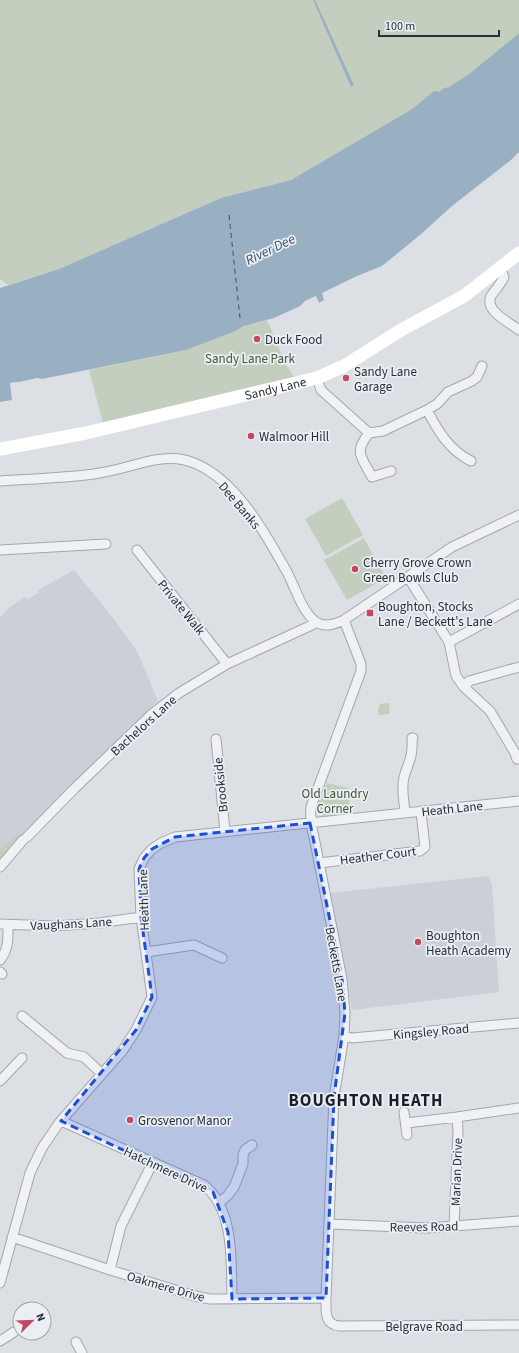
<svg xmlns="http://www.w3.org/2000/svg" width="519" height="1353" font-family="'Source Sans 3',sans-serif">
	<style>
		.built { fill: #cbcfd6 }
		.green { fill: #c3cebe }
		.water { fill: #99b0c3 }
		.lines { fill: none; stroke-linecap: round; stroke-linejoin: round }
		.ferry { stroke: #35506b; stroke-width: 1; stroke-dasharray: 5 4; stroke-linecap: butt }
		.street-casing { stroke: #a2a7ae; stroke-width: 11 }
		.street { stroke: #eff1f4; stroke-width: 9 }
		.secondary { stroke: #fff; stroke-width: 13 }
		.marked { fill: #1d4ed8; fill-opacity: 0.2; stroke: #1d4ed8; stroke-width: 3; stroke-dasharray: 8 5; stroke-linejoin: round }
		.poi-dot { fill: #c24961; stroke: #ebeff3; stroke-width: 1.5 }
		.labels { text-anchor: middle; stroke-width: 3.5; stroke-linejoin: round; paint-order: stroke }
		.poi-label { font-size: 13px; fill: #272f3a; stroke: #ebeff3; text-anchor: start }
		.park-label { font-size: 13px; fill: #3d5536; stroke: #ebeff3 }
		.street-label { font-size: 13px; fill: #272f3a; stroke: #ebeff3 }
		.water-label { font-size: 14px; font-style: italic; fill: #35506b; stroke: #ebeff3 }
		.district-label { font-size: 17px; font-weight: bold; letter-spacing: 1px; fill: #1a202b; stroke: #ebeff3 }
	</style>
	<rect width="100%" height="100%" fill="#dce0e5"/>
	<path class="built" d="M74,570l36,44 27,37 21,50 -88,86 -70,80v-249l7,-9 18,-12 2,2 12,-6 -1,-3z
		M488,876l4,9 7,107 -147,18 -22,-117z"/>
	<path class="green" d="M0,0h519v33l-50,41 -20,13 -5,1 -5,4 -15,7 -12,10 -121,71 -70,18 -162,71 -51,16 -8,-6z
		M267,320l20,47 4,4 3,7 -191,45 -14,-53 97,-20 58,-24z
		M342,498l21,37 -37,21 -21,-37z
		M364,538l22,40 -39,22 -23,-40z
		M389,703l1,11 -11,1 -1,-6 2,-5z
		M327,783l21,5 2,24 -27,4 -6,-9z
		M21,834l2,1 -23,26v-12l17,-14z"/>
	<path class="water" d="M313,0h2l39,85 -3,2z
		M519,33v119l-8,8 -59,46 -32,29 -38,31 -25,10 -35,17 2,7 -5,3 -3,-7 -11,5 -5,5 -26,12 -30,8 -11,6 -47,18 -144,29 -5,-1 -18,4h-2l-7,1 2,17 -12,2v-114l59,-19 162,-71 70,-18 121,-71 22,-18 5,1 5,-4 5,-1 20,-13z"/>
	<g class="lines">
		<path class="ferry" d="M229,215l11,103"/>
		<g class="street-casing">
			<path id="street" d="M500,268l4,9c-3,7 -9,13 -13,19 -7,15 18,26 28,34
				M317,378l4,12 48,43c-16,20 -7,24 3,44l19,-6
				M427,410c11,21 22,40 44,51
				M369,433l14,-2 44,-21 10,-6 11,-12 24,-11 5,-4 5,-11
				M0,481c31,-2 63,-3 94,-7 56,-8 82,-36 133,11 25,24 43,57 60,87 8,15 15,40 29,50 9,6 19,2 28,-2l108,-73 67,-32
				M0,550l106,-6
				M137,550l90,114
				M408,577l41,65 7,34 8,11 26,24 25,42 2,6
				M344,620l17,44v7l-50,136c-1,11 0,19 3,30l28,142 3,34 -1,23 -10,61 -8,201c0,13 -2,27 14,28l179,-1
				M449,642l70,-38
				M464,687l5,-6 50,-14
				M216,739l9,92
				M405,812c-1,-11 -4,-24 -1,-35 5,-17 9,-19 8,-39h1
				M27,837l48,-49 77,-74 27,-21 48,-29 85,-39 4,-3
				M319,863l101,-12 5,-4 -4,-35
				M0,867l23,-27
				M0,924l54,2 45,-3 42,-6
				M146,952l48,-7 28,13
				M0,960c9,-11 8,-22 8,-35
				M0,972l2,2
				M22,1016l45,37 17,4 18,17
				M344,1036l8,2 167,-15
				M0,1081l22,-23
				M404,1112l3,23
				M61,1121l143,64c31,25 27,79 28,114
				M406,1123l51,-6
				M219,1203l9,-8 6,-8 9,-23v-9l2,-5 7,-5
				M329,1224l98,4 92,-7
				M454,1226l4,-95 -1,-14 62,-9
				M12,1237l98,33 85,26 15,3 116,-1
				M110,1270l11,-44 32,-64
				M0,1283l30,-110 12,-25 17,-25 64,-73 13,-20 16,-33 -11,-80 -2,-48 5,-11 8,-9 9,-6 14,-6 344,-36
				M0,1341l14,-9
				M76,1342l6,11"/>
		</g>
		<use href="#street" class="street"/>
		<path class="secondary" id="s1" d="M0,449l86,-16 231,-55 27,-12 57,-36 63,-34 55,-43"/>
	</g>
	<path class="marked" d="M310,823l32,156 3,34 -11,84 -8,201 -94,1 -4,-67 -15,-40 -152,-71 75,-91 16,-33 -11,-80 -2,-48 5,-11 8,-9 23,-12z"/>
	<g class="poi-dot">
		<circle cx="257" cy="339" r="4"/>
		<circle cx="346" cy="378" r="4"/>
		<circle cx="251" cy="436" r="4"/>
		<circle cx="355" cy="569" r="4"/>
		<rect x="366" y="609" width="8" height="8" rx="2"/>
		<circle cx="418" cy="942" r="4"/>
		<circle cx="130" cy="1120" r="4"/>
	</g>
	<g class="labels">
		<g class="poi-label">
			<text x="265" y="344">Duck Food</text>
			<text x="354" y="376">Sandy Lane<tspan x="354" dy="15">Garage</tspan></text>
			<text x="259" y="441">Walmoor Hill</text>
			<text x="363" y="567">Cherry Grove Crown<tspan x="363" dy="15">Green Bowls Club</tspan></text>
			<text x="378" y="611">Boughton, Stocks<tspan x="378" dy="15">Lane / Beckett's Lane</tspan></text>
			<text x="426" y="940">Boughton<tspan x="426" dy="15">Heath Academy</tspan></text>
			<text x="138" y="1125">Grosvenor Manor</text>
		</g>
		<g class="park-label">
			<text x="250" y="363">Sandy Lane Park</text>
			<text x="335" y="798">Old Laundry<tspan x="335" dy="15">Corner</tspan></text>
		</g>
		<g class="street-label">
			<text dy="5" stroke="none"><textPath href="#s1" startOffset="282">Sandy Lane</textPath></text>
			<text transform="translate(240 505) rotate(50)" y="5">Dee Banks</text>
			<text transform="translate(182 607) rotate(51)" y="5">Private Walk</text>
			<text transform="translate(143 725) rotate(-42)" y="5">Bachelors Lane</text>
			<text transform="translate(220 785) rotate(-96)" y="5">Brookside</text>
			<text transform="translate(452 808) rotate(-6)" y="5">Heath Lane</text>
			<text transform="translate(378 855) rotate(-7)" y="5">Heather Court</text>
			<text transform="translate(143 900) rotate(-92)" y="5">Heath Lane</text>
			<text transform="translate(71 923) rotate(-3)" y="5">Vaughans Lane</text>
			<text transform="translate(337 964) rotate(80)" y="5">Becketts Lane</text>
			<text transform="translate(431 1031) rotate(-5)" y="5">Kingsley Road</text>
			<text transform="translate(166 1169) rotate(25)" y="5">Hatchmere Drive</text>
			<text transform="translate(456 1172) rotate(-88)" y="5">Marian Drive</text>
			<text transform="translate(424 1226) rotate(-1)" y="5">Reeves Road</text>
			<text transform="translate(166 1286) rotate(16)" y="5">Oakmere Drive</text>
			<text x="424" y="1331">Belgrave Road</text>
		</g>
		<g class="water-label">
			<text transform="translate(270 249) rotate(-26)" y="5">River Dee</text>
		</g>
		<g class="district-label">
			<text x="366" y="1106">BOUGHTON HEATH</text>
		</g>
	</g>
	<g transform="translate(32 1321) rotate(67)"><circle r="19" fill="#ebeff3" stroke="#9da2a9"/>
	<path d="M0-3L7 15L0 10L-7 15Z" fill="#c24961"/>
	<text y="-6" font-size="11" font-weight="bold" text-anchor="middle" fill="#272f3a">N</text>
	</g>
	<path d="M379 30v6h120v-6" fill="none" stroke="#272f3a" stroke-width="2"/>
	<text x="385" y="30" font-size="12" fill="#272f3a" stroke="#ebeff3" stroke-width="3" paint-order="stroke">100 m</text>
</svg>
